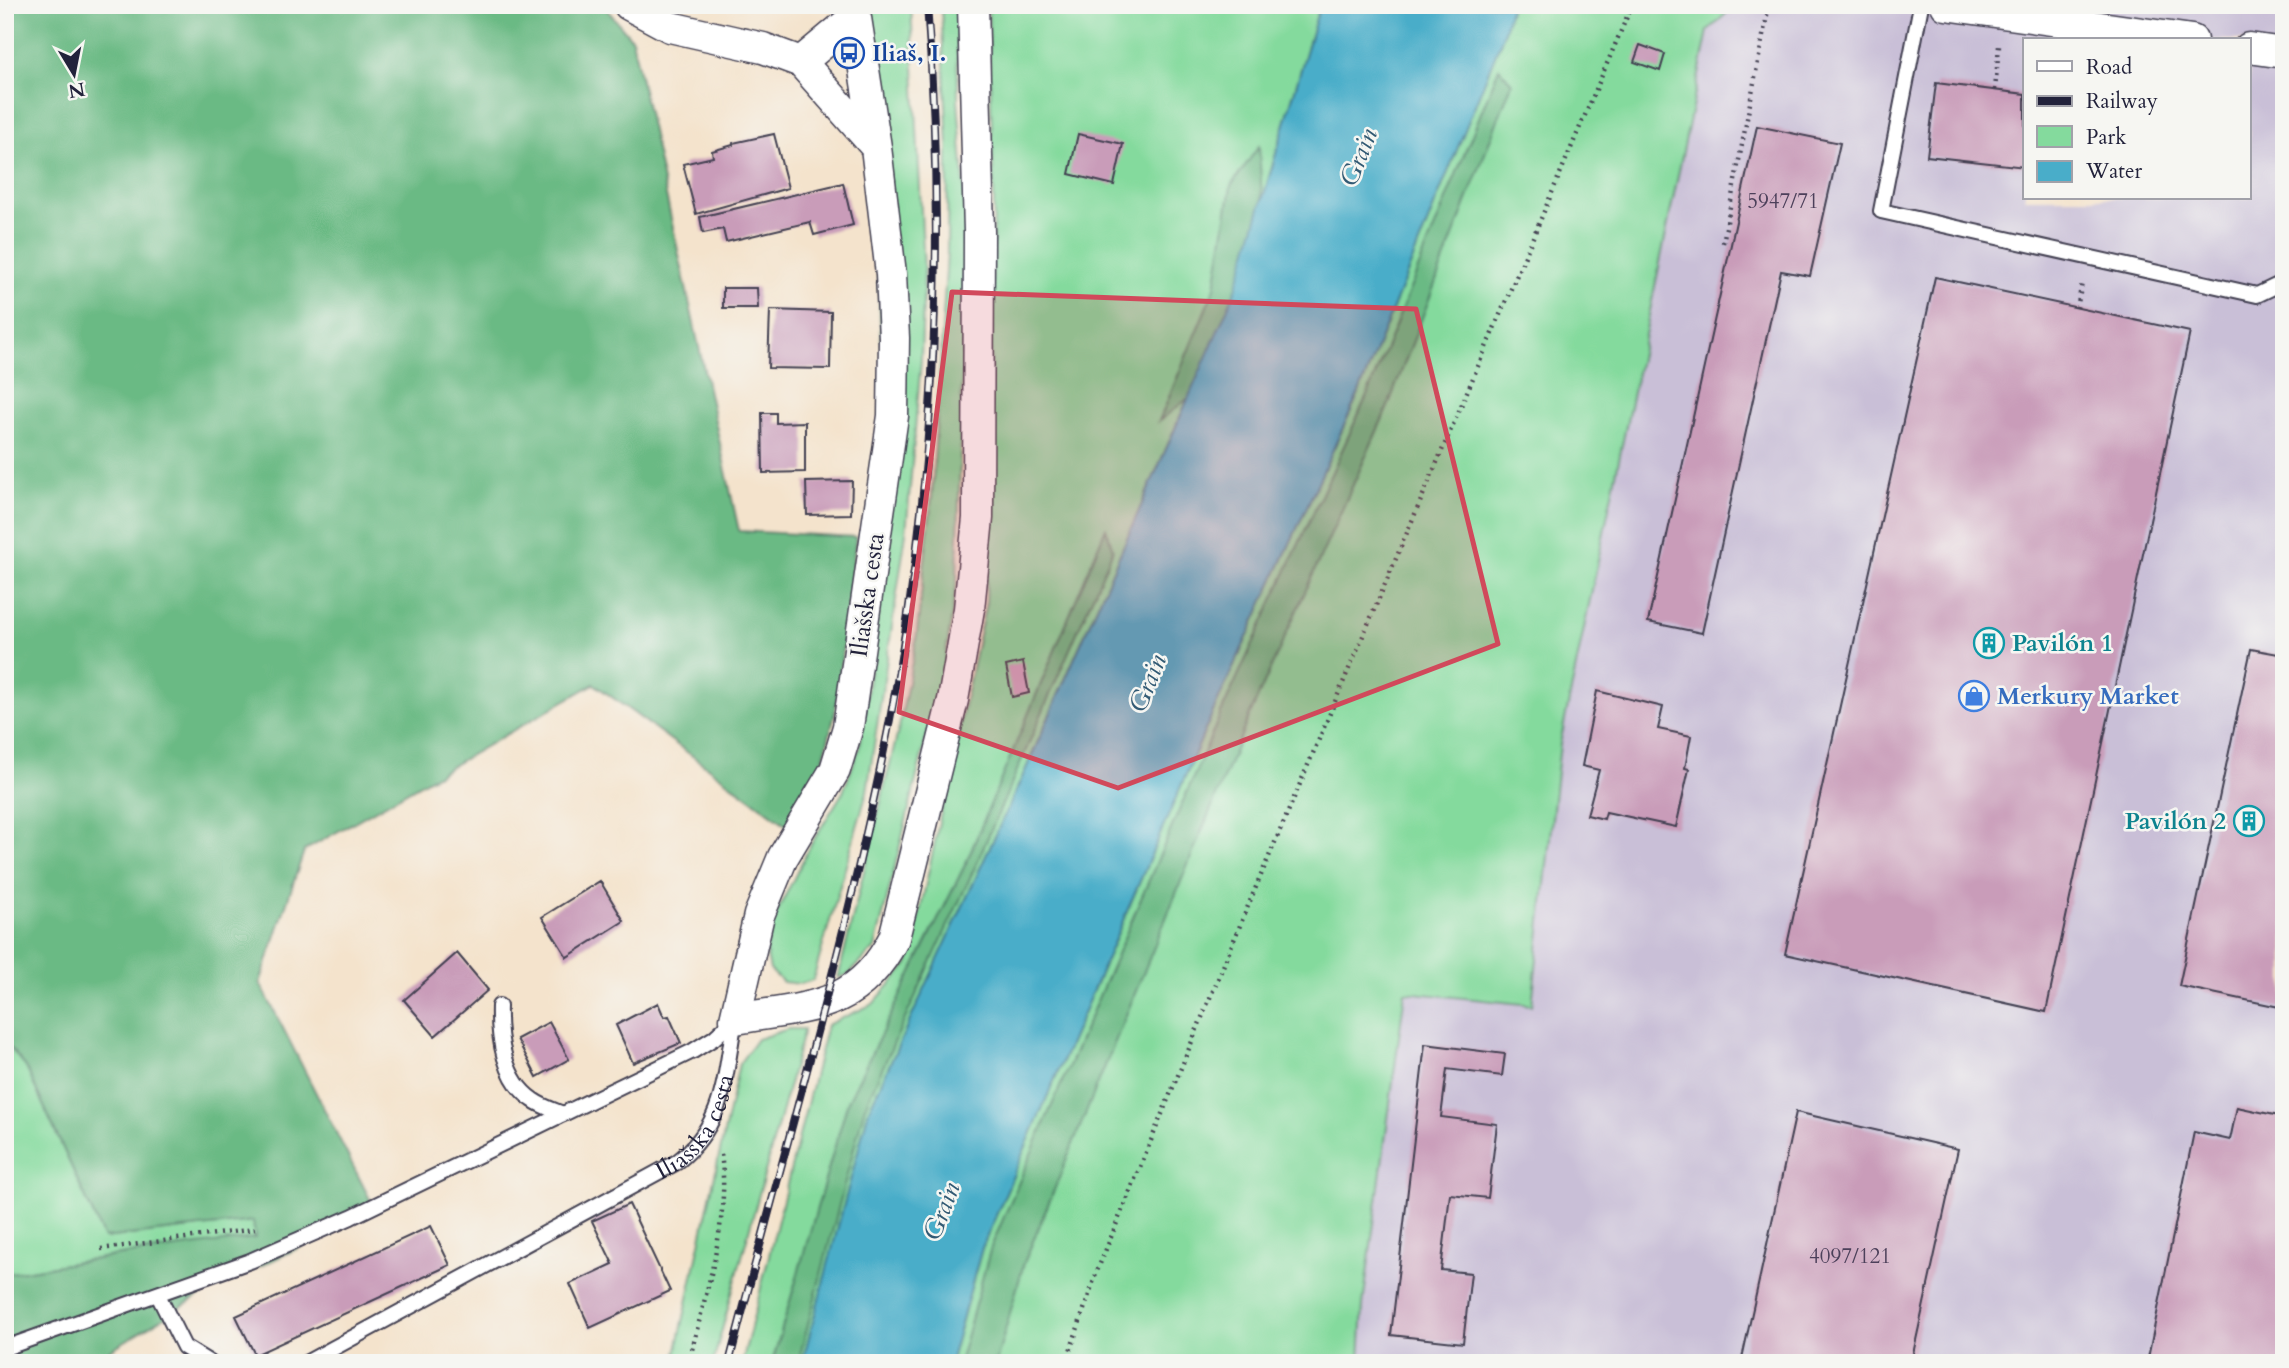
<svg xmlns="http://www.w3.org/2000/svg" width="2289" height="1368" font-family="Cardo,serif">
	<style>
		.industrial { fill: #c9bfd7; fill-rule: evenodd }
		.green { fill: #84da9d; stroke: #537e6c; stroke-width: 2 }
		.forest { fill: #6bba84; stroke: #466e60; stroke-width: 2 }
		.water { fill: #49adc9; stroke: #366882; stroke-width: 2 }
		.building { fill: #c99cb9 }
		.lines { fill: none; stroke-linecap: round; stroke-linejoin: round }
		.service-casing { stroke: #423f51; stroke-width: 18 }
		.minor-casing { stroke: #423f51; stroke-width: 33 }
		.path { stroke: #423f51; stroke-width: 4.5; stroke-dasharray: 2 5; stroke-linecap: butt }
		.service { stroke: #fff; stroke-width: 14 }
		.minor { stroke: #fff; stroke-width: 30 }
		.rail-casing { stroke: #22223b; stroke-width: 8 }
		.rail { stroke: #f6f6f2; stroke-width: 5; stroke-dasharray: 16; stroke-linecap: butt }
		.marked { fill: #d1495b; fill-opacity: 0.2; stroke: #d1495b; stroke-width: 5; stroke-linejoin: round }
		.labels { text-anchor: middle; stroke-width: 5; stroke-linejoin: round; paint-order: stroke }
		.number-label { font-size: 21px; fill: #4c405a }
		.transit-label { font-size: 24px; font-weight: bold; fill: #164399; stroke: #f6f6f2; text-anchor: start }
		.street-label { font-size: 24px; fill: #22223b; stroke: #f6f6f2 }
		.culture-label { font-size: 24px; font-weight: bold; fill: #0d838f; stroke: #f6f6f2; text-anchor: start }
		.shop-label { font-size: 24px; font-weight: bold; fill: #366cbe; stroke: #f6f6f2; text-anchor: start }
		.water-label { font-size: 26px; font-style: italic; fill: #325a74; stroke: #f6f6f2 }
	</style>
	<rect width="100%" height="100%" fill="#f6f6f2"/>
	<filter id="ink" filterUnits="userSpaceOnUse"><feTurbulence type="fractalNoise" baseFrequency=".0143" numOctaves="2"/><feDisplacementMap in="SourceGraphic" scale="14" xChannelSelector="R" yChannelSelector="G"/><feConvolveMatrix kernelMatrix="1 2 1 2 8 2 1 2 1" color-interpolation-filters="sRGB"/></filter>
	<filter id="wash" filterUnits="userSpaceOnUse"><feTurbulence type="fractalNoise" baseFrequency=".00686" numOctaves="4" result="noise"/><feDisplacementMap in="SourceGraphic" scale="28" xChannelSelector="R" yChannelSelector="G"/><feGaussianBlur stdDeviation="1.57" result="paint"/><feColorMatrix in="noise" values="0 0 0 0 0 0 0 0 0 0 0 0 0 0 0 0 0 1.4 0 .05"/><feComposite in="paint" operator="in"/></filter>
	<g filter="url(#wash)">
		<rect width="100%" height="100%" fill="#f4e3cc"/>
		<path class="industrial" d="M1735,5h549v1358h-924l3,-58 42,-313 127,13 28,-261 148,-713zM2025,40h224v158h-224z"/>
		<path class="green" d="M867,5h44l13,266 -3,89 -15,173 -39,259 -54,188 -13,4 -17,-2 -13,-12 -4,-19 8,-33 37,-74 32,-52 16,-43 30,-212z
			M941,5h16l1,95 8,108 -9,373 -12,80 -70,287 -26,26 -11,4 63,-259 15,-78 16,-145 15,-243 1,-106z
			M988,5h332l-84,284 -210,480 -157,340 -67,254h-60l85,-338 46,-21 36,-41 77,-361 8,-404z
			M1511,5h224l-27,26 -148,713 -28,261 -127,-13 -42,313 -3,58h-410l32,-115 230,-534 146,-319 144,-357z
			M788,1029h16l-91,334h-39l65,-299 18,-25z
			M5,1042l21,25 78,171 150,-17 1,18 -128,15 -122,20z"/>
		<path class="forest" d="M5,5h598l29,34 107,492 117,6 -21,176 -14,56 -33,57 -194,-142 -290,167 -44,132 116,228 -172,82 -115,70h-84v-89l122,-20 128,-16 -2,-17 -149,17 -78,-171 -21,-25z
			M1499,68l13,15 -125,326 -142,317 -221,537 -28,100h-37l32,-116 230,-534 145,-315z
			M1259,146l4,73 -64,171 -40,31 56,-134 16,-101z
			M1106,528l7,22 -138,317 -110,239 -67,257h-26l76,-262 118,-238z"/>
		<path class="water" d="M1320,5h191l-9,33 -144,357 -146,319 -230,534 -32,115h-148l67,-254 157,-340 210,-480z"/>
		<g id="blocks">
			<path class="building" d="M1640,45l25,9 -5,17 -26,-9z
				M1936,83l89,11v73l-98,-11z
				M1757,126l83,17 -30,133 -29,-5 -79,362 -54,-11z
				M774,134l14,54 -92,26 -13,-50 30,-7 -1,-6 21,-6v-2z
				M1078,134l45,10 -9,41 -45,-11z
				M843,183l10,42 -39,10 -4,-13 -84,20 -3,-13 -20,4 -3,-16z
				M1935,277l255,55 -144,680 -261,-58z
				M723,288h34l1,20h-35z
				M770,310l61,2 -1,57 -62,-1z
				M762,413h14v10l29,-1v50l-42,1z
				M852,481l-1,33 -44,1 -1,-33z
				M2251,649l33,6v353l-105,-22z
				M1023,662l6,31 -17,4 -6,-31z
				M1597,691l66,16 -5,22 33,7 -6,32 4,1 -13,58 -70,-15 -2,7 -17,-4 12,-45 -17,-4z
				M600,881l24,40 -57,36 -25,-40z
				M457,953l31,37 -53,46 -31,-36z
				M658,1003l6,14 5,-1 12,27 -48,20 -17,-38z
				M549,1022l20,37 -32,18 -20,-38z
				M1425,1044l80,10 -3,22 -55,-7 -6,48 56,7 -9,74 -38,-4 -9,76 30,3 -8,70 -72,-8z
				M2237,1107l47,10v246h-137l47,-231 36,8z
				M1796,1112l162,37 -47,214h-170z
				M629,1204l41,87 -80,37 -20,-44 43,-20 -21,-43z
				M431,1226l19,39 -195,90 -19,-39z"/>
		</g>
	</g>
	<g filter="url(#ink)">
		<use href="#blocks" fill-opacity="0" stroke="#423f51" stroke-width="2"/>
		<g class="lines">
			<g class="service-casing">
				<g id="service">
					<path d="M1921,5l-40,206 376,84 27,-13"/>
					<path d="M499,1006c-1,31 5,75 34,94 8,6 20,10 30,14"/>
					<path d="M158,1295l26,52 26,16"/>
					<path d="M5,1348l245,-87 101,-44 342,-166 21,-13 21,-19"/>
					<path id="s1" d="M306,1363l371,-201c49,-39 47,-84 58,-143"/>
				</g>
			</g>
			<g class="minor-casing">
				<path id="minor" d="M629,5l41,22 93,21 38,14 54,-45
					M854,5l22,142 15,127 3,64 -1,78 -45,311 -13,43 -52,87 -24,58 -24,104c71,-12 123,-9 159,-81l59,-238 16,-91 9,-91 1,-286 -6,-227
					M1946,5l246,35
					M2249,48l35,5
					M801,62l75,85"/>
			</g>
			<path class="path" d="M1995,90l4,-44
				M1723,243l46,-238
				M2077,308l5,-25
				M101,1249l154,-20
				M689,1363c15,-68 42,-140 32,-209
				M1066,1363l31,-92 156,-377 379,-889"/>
			<use href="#service" class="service"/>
			<use href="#minor" class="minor"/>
			<g class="rail-casing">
				<path id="rail" d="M729,1363c54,-210 117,-420 159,-633 47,-238 58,-483 39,-725"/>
			</g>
			<use href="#rail" class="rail"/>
		</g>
	</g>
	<path class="marked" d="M952,292l464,17 82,335 -380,144 -219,-76z"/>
	<defs>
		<g id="bus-ring" transform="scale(1.575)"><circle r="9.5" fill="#f6f6f2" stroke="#1a4fb4" stroke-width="1.5"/><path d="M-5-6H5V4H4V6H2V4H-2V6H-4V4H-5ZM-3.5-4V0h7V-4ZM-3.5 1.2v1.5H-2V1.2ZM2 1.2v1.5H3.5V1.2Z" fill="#1a4fb4"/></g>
		<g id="building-ring" transform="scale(1.575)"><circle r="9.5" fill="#f6f6f2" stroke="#0f9aa8" stroke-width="1.5"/><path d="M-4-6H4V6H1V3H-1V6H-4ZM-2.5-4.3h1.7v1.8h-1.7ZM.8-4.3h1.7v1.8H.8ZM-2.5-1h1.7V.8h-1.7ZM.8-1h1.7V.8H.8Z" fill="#0f9aa8"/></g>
		<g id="shop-ring" transform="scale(1.575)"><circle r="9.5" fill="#f6f6f2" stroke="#3f7fe0" stroke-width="1.5"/><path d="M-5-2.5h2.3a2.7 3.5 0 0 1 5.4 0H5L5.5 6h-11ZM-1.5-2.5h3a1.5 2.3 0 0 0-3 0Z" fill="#3f7fe0"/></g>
	</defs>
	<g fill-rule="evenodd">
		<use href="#bus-ring" x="849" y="53"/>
		<use href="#building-ring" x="1989" y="643"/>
		<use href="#shop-ring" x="1974" y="696"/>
		<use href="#building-ring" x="2249" y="821"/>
	</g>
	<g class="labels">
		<g class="number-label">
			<text x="1783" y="208">5947/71</text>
			<text x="1850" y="1263">4097/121</text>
		</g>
		<g class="transit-label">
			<text x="872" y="61">Iliaš, I.</text>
		</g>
		<g class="street-label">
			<text transform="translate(867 595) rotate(-82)" y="8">Iliašska cesta</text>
			<text dy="8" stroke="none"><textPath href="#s1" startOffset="462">Iliašska cesta</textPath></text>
		</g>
		<g class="culture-label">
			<text x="2012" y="651">Pavilón 1</text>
			<text x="2226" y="829" text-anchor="end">Pavilón 2</text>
		</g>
		<g class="shop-label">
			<text x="1997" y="704">Merkury Market</text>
		</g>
		<g class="water-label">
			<text transform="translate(1358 157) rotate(-68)" y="9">Grain</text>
			<text transform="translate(1147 683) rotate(-68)" y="9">Grain</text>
			<text transform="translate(941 1211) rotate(-69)" y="9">Grain</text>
		</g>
	</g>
	<rect width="2289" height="1368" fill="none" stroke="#f6f6f2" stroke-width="28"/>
	<rect x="2023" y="38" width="228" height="161" fill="#f6f6f2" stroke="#a1a1a9" stroke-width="2"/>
	<rect x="2037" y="61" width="35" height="10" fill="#ffffff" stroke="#a1a1a9" stroke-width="2"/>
	<text x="2086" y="74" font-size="21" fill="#22223b">Road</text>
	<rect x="2037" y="96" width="35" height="10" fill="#22223b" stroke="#a1a1a9" stroke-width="2"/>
	<text x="2086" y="108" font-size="21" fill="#22223b">Railway</text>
	<rect x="2037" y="126" width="35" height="21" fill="#84da9d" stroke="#a1a1a9" stroke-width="2"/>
	<text x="2086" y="144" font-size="21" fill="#22223b">Park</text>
	<rect x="2037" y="161" width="35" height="21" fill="#49adc9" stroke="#a1a1a9" stroke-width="2"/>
	<text x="2086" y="178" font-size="21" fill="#22223b">Water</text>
	<g transform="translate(74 74) rotate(170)" stroke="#f6f6f2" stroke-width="5" paint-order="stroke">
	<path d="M0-5L12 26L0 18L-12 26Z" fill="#22223b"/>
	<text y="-10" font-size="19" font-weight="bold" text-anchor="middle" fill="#22223b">N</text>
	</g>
</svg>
